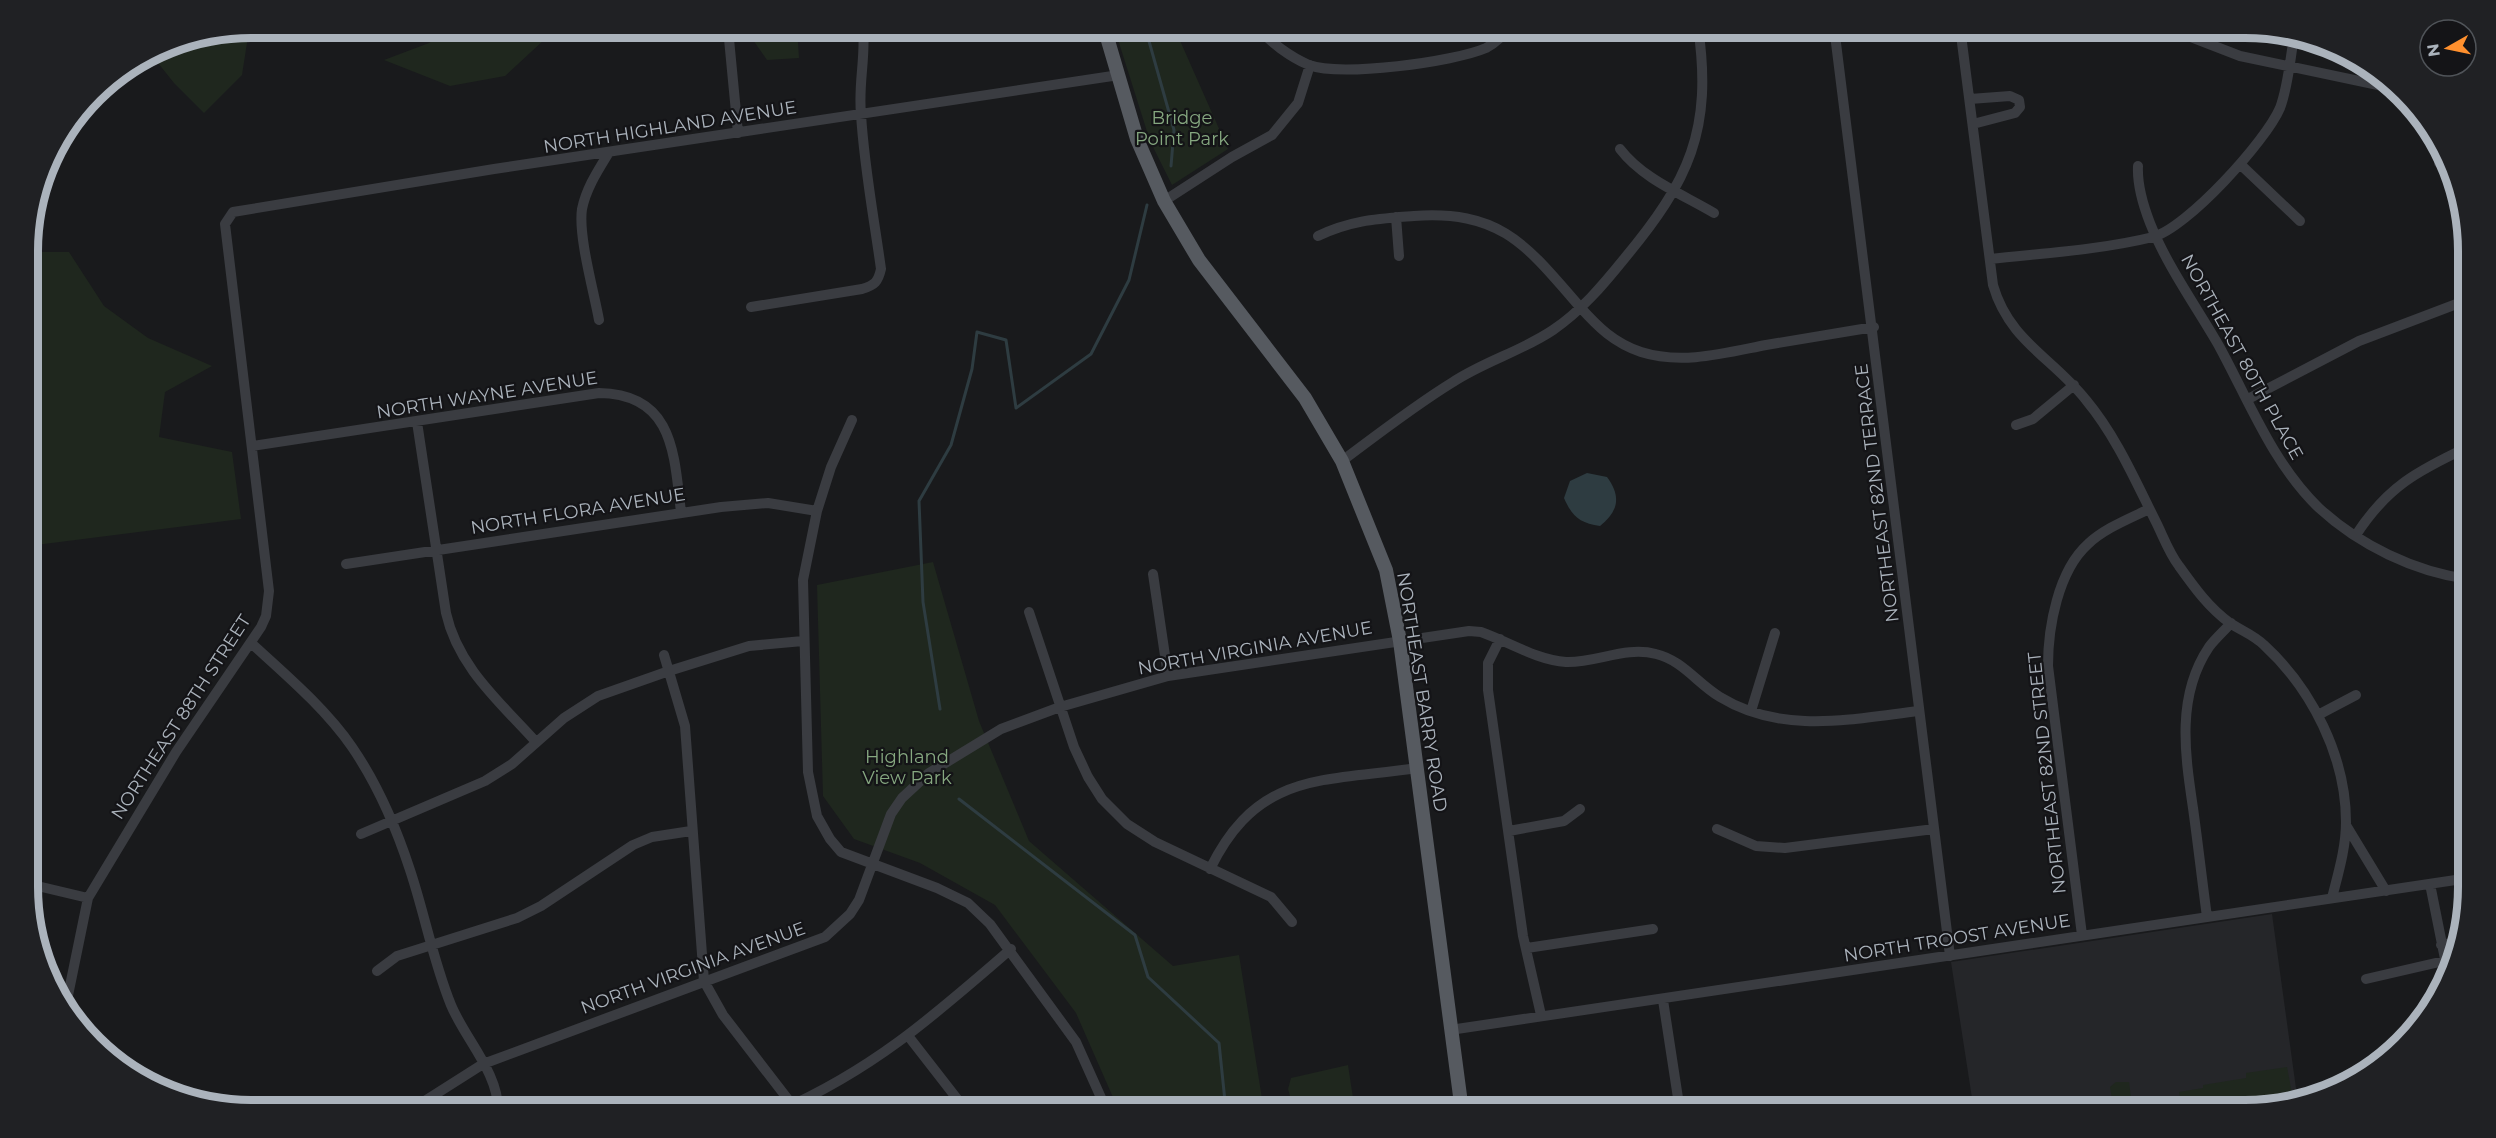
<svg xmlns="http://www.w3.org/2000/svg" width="2496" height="1138" font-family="Montserrat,sans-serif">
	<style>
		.built { fill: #252629 }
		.green { fill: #1f271e }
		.water { fill: #2e3c41 }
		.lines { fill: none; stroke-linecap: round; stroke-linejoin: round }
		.stream { stroke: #2e3c41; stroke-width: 3 }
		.minor { stroke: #3a3c41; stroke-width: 10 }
		.major { stroke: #565a60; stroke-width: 14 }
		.labels { text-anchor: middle; stroke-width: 4.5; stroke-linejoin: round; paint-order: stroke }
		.park-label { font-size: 18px; fill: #86a880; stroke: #141417 }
		.street-label { font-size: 18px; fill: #abb3bc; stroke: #141417 }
		.rim { fill: none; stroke: #abb3bc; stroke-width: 8 }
	</style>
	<rect width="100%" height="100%" fill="#191a1c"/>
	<path class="built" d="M2272,914l26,189 -38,8h-286l-23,-149z"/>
	<path class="green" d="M250,27h9l-10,3 -7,45 -38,38 -30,-30 -24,-30 15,-9z
		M452,27h106l-53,49 -55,10 -66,-26 45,-17z
		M744,27h53l2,31 -32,2z
		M1114,27h60l54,122 -56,36 -22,-44z
		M28,252h41l35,54 44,32 64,28 -47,26 -6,45 73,15 9,67 -213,27z
		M933,562l46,159 50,120 144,125 66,-11 25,156h-145l-43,-98 -81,-108 -75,-42 -66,-24 -31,-43 -6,-211z
		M1348,1065l7,46h-61l-6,-22 3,-11z
		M2287,1067l7,37 -34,7h-88l5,-1 -1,-12h4l-1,-6 24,-4v-3l43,-7v-5z
		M2116,1082h13l3,23 -4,4 -14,2 -4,-24z"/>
	<path class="water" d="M1587,473l20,4c14,19 12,34 -7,49 -21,-3 -28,-10 -36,-28l6,-17z"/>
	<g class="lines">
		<path class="stream" d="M1145,27l29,103 -3,36
			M940,709l-17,-107 -4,-101 32,-56 21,-76 5,-37 29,8 10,68 75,-54 38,-74 18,-75
			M959,799l176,136 13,42 71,66 7,68"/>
		<path class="minor" d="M1257,27c13,15 33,30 52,38 32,12 145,-3 177,-17 10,-5 17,-13 24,-21
			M1834,27l116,929
			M1960,27l33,258c16,56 60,73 93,115 30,36 49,80 70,122 7,14 13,31 23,44 15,21 30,42 51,57 12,8 24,12 34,22 48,44 82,112 82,177 0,26 -8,52 -14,76
			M2165,27l75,29 157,33
			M729,39l9,94
			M1970,99l40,-3 9,4 1,7 -5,6 -42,11
			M1620,149c23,30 62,45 94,64
			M2439,163l4,-13
			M2241,165l59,56
			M2138,166c-1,20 5,39 12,57 17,43 46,83 69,123 30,55 54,118 100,162 40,37 96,64 149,71
			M1164,201l68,-44 40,-22 26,-32 12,-38
			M1396,217l3,39
			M1318,236c34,-16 59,-17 96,-20 88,-6 113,30 166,91 18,20 34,36 61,45 41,13 84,1 125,-7 36,-6 72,-12 108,-18
			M1990,259c53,-6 110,-9 163,-22 34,-9 113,-96 127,-129 8,-21 10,-48 14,-71
			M751,307l111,-18c13,-4 16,-7 19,-20 -7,-51 -17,-103 -20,-155 -3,-30 5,-57 2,-87
			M599,320c-5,-28 -21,-84 -17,-111 4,-20 15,-37 26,-55
			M2248,399l111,-58 108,-41
			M852,420l-21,47 -14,44 -14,69 5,192 9,44 13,23 11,13 96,36 31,15 22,21 86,118 31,69
			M417,422l29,191c12,54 54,89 90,129
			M2016,425l17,-6 41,-34
			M252,446l347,-53c75,1 75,61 82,119
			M1342,461c36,-27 72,-55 111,-79 32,-21 69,-31 100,-52 28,-19 50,-45 71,-71 65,-78 89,-129 74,-232
			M2356,535c31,-48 61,-64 112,-88
			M346,564l375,-57 47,-4 49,8
			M1153,574l15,102
			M1029,612l45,135 14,30 14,22 25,25 28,18 116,55 21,25
			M1500,639l-12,24v27l35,246 18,79
			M251,643c35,32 74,65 101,104 26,38 44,80 58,123 15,45 23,91 41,135 14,34 48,68 47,106
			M664,655l21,71 19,255 19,34 74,96
			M1751,711l24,-78
			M2318,715l38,-20
			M2346,825l40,66
			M1717,829l39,17 29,2 149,-19
			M1509,831l55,-10 16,-12
			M361,834l124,-53 27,-17 52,-46 34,-22 71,-25 80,-25 54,-5
			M1210,869c48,-98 112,-87 207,-101
			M29,884l59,14
			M2430,884l19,95
			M2207,917c-5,-37 -9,-73 -14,-109 -8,-54 -17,-112 16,-161 6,-8 15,-16 22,-24
			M2082,935l-34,-269c0,-39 10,-95 40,-122 17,-16 41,-25 61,-35
			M2441,945l17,-3
			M1527,948l126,-19
			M377,971l20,-15 120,-38 24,-12 92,-61 19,-8 39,-6
			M2366,979l78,-18
			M1663,1000l17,111
			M65,1010l23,-112 88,-146 85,-125 5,-11 3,-25 -44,-367 8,-12 261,-43 625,-94
			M1450,1030l1019,-152
			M909,1037l49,63 4,11
			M409,1111l74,-47 342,-127 25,-23 9,-14 32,-86 11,-16 27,-25 72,-44 59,-22 108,-31 301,-45 12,1c28,10 56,28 85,30 31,1 59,-16 90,-8 26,6 42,30 64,43 62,38 132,22 199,14
			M779,1111c94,-41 156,-96 232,-162"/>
		<path class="major" d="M1104,27l33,112 27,62 35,59 106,138 37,63 44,109 14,71 62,470"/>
	</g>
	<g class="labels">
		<g class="park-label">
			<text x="1182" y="124">Bridge<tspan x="1182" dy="21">Point Park</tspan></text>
			<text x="907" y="763">Highland<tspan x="907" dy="21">View Park</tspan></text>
		</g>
		<g class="street-label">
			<text transform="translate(670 127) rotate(-9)" y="6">NORTH HIGHLAND AVENUE</text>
			<text transform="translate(2242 357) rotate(61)" y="6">NORTHEAST 80TH PLACE</text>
			<text transform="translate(487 395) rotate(-9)" y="6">NORTH WAYNE AVENUE</text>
			<text transform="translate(1877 493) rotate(-97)" y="6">NORTHEAST 82ND TERRACE</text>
			<text transform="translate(578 511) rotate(-9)" y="6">NORTH FLORA AVENUE</text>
			<text transform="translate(1255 648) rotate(-10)" y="6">NORTH VIRGINIA AVENUE</text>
			<text transform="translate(1422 692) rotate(81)" y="6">NORTHEAST BARRY ROAD</text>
			<text transform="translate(181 717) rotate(-57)" y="6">NORTHEAST 88TH STREET</text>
			<text transform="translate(2047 773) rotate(-96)" y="6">NORTHEAST 82ND STREET</text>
			<text transform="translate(1957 938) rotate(-9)" y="6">NORTH TROOST AVENUE</text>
			<text transform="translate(693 968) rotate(-20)" y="6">NORTH VIRGINIA AVENUE</text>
		</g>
	</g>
	<path d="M0 0H2496V1138H0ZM251 38H2245A213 213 0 0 1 2458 251V887A213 213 0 0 1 2245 1100H251A213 213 0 0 1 38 887V251A213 213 0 0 1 251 38Z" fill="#202124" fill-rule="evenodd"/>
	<path class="rim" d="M251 38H2245A213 213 0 0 1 2458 251V887A213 213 0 0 1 2245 1100H251A213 213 0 0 1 38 887V251A213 213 0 0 1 251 38Z"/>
	<g transform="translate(2448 48) rotate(261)"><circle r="28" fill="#141417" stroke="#505459" stroke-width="1.5"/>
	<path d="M0-4.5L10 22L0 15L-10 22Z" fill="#ff902e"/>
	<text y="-9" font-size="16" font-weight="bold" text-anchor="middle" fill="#abb3bc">N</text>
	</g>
</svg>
